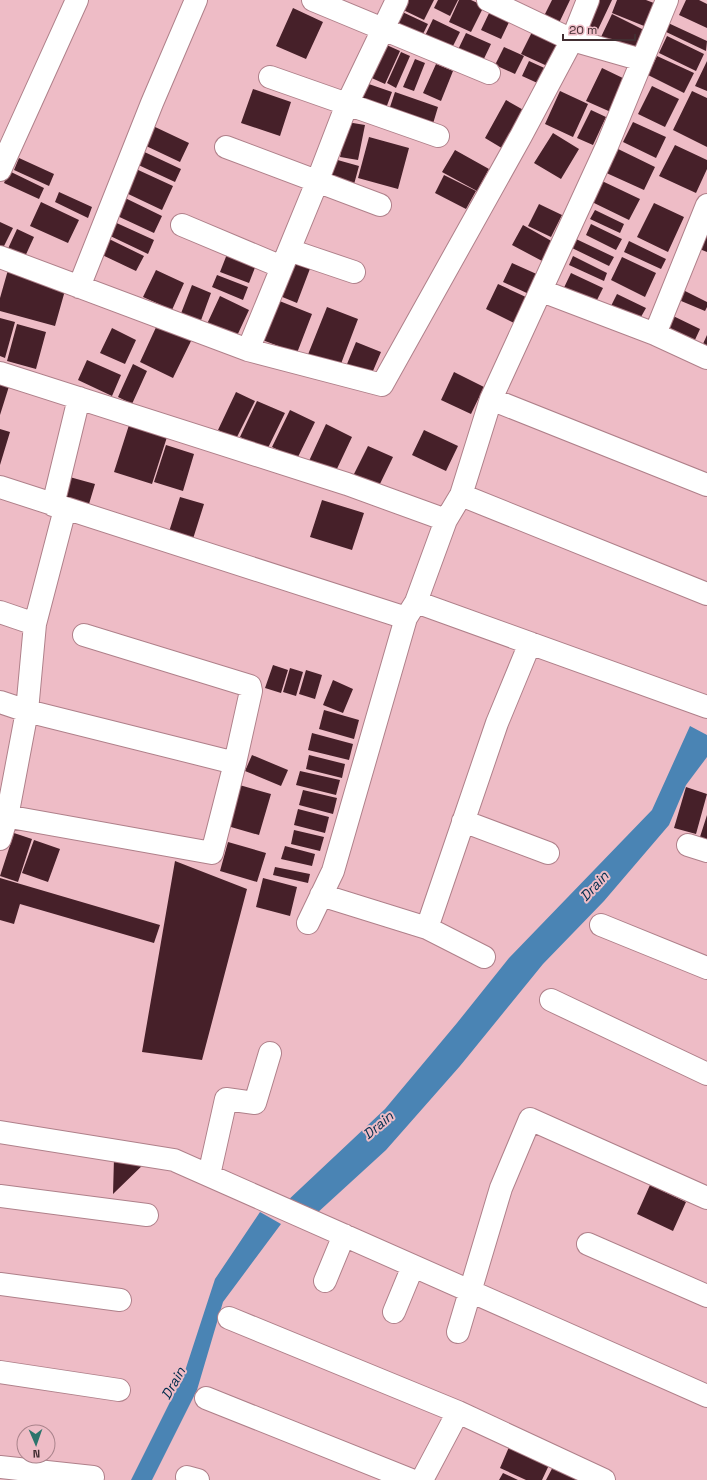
<svg xmlns="http://www.w3.org/2000/svg" width="707" height="1480" font-family="'Space Grotesk',sans-serif">
	<style>
		.water { fill: #4a84b4 }
		.building { fill: #462029 }
		.lines { fill: none; stroke-linecap: round; stroke-linejoin: round }
		.street-casing { stroke: #af808a; stroke-width: 24 }
		.street { stroke: #fff; stroke-width: 22 }
		.labels { text-anchor: middle; stroke-width: 4; stroke-linejoin: round; paint-order: stroke }
		.water-label { font-size: 14px; font-style: italic; fill: #002d4d; stroke: #eebcc6 }
	</style>
	<rect width="100%" height="100%" fill="#eebcc6"/>
	<path class="water" d="M690,726l17,9v22l-21,28 -17,40 -65,76 -61,63 -83,102 -74,84 -70,64 -31,-11 100,-94 72,-86 52,-65 143,-148z
		M260,1212l21,12 -58,78 -26,88 -45,90h-21l53,-106 31,-95z"/>
	<path class="building" d="M400,0h34l-10,20 -27,-13z
		M438,0h20l-8,16 -16,-8z
		M459,0h12l13,6 -13,26 -22,-10z
		M552,0h18l-11,23 -15,-7z
		M594,0h18l-18,38 -15,-7z
		M617,0h29l13,5 -10,23 -37,-15z
		M686,0h13l8,4v24l-28,-13z
		M293,8l30,14 -17,37 -30,-13z
		M396,9l32,15 -9,18 -32,-15z
		M491,9l20,9 -10,21 -20,-9z
		M612,14l38,19 -12,23 -37,-19z
		M433,19l27,13 -10,20 -27,-12z
		M666,22l41,19 -1,10 -44,-21z
		M532,32l34,16 -10,22 -35,-16z
		M466,33l25,11 -11,23 -25,-11z
		M667,36l37,18 -8,17 -37,-18z
		M380,42l20,9 -15,33 -20,-9z
		M504,47l20,9 -9,18 -20,-9z
		M401,52l9,4 -14,32 -9,-5z
		M657,56l37,17 -10,20 -36,-18z
		M415,59l10,4 -11,28 -11,-4z
		M529,61l22,10 -7,15 -22,-10z
		M707,61v30l-12,-5z
		M436,64l17,7 -12,30 -18,-8z
		M602,68l27,13 -16,32 -27,-12z
		M363,82l29,10 -7,19 -29,-11z
		M652,86l27,13 -14,28 -27,-13z
		M253,89l38,13 -11,34 -39,-13z
		M560,91l28,13 -15,33 -28,-13z
		M692,91l15,7v49l-34,-17z
		M395,92l43,15 -6,20 -44,-14z
		M506,100l21,12 -22,38 -20,-12z
		M591,110l15,7 -13,28 -16,-7z
		M347,122l18,3 -7,35 -18,-3z
		M633,122l33,15 -10,21 -33,-16z
		M153,126l36,17 -9,19 -36,-17z
		M553,133l26,16 -18,30 -27,-16z
		M369,137l40,11 -11,41 -40,-11z
		M675,145l32,15v9l-11,24 -37,-17z
		M614,147l41,20 -11,23 -42,-19z
		M138,149l43,20 -6,13 -43,-20z
		M455,150l34,19 -12,22 -35,-19z
		M19,158l35,16 -5,12 -35,-16z
		M334,159l25,7 -6,22 -25,-7z
		M136,169l37,17 -11,24 -38,-18z
		M9,171l35,17 -5,11 -35,-16z
		M444,175l32,16 -10,18 -31,-16z
		M602,181l38,18 -11,21 -37,-18z
		M59,192l33,15 -4,11 -33,-16z
		M121,196l41,20 -8,17 -41,-19z
		M41,202l38,18 -11,23 -38,-17z
		M654,203l30,14 -16,35 -31,-15z
		M539,204l23,11 -11,22 -23,-11z
		M595,210l29,14 -4,9 -30,-14z
		M110,220l44,20 -6,14 -44,-21z
		M0,222l13,6 -12,24 -1,-1z
		M591,224l31,15 -6,11 -30,-15z
		M523,225l32,18 -11,19 -32,-17z
		M707,226v26l-10,-4z
		M17,229l17,8 -11,24 -17,-8z
		M105,237l39,19 -8,15 -38,-18z
		M576,239l38,18 -5,9 -37,-18z
		M629,241l37,18 -5,10 -37,-17z
		M229,249l29,11 -9,23 -29,-11z
		M573,256l34,17 -3,8 -35,-16z
		M289,257l22,9 -14,37 -22,-9z
		M622,257l34,16 -11,24 -34,-17z
		M512,263l29,13 -10,19 -28,-13z
		M8,270l58,17 -11,39 -55,-15v-13z
		M156,270l28,13 -12,27 -29,-13z
		M571,273l32,15 -9,18 -34,-10z
		M217,275l31,12 -5,13 -31,-13z
		M498,284l30,14 -12,26 -30,-15z
		M192,285l19,8 -11,30 -20,-7z
		M679,288l28,14v5l-2,4 -31,-13z
		M617,294l29,14 -9,16 -29,-12z
		M220,296l29,14 -13,28 -29,-14z
		M272,298l40,16 -15,39 -40,-15z
		M327,307l31,12 -19,50 -32,-12z
		M667,313l33,16 -6,13 -33,-15z
		M0,318l15,4 -10,36 -5,-2z
		M158,323l34,16 -19,39 -33,-16z
		M17,324l29,8 -10,37 -29,-8z
		M112,328l24,12 -11,24 -25,-11z
		M707,335v14l-5,-3z
		M356,342l25,10 -11,26 -25,-9z
		M87,360l34,15 -9,21 -34,-16z
		M133,364l14,7 -15,33 -14,-7z
		M454,372l30,15 -13,27 -30,-14z
		M0,377l11,3 -11,35z
		M236,392l19,9 -19,38 -18,-9z
		M257,401l28,12 -18,37 -27,-13z
		M290,410l25,12 -18,37 -25,-12z
		M326,424l26,13 -17,36 -26,-12z
		M129,425l38,12 -15,47 -38,-12z
		M0,429l10,3 -10,33z
		M424,430l34,16 -12,25 -34,-16z
		M166,445l28,9 -11,37 -29,-9z
		M368,446l25,11 -15,31 -25,-12z
		M66,476l29,8 -6,20 -29,-8z
		M180,497l24,7 -12,38 -24,-7z
		M322,500l42,13 -12,37 -42,-13z
		M273,665l15,5 -7,23 -16,-5z
		M290,668l13,4 -7,24 -13,-4z
		M306,670l16,5 -7,24 -16,-5z
		M333,680l20,9 -10,24 -20,-8z
		M324,710l35,10 -5,19 -35,-10z
		M312,733l41,11 -4,16 -41,-10z
		M252,755l36,15 -7,16 -36,-15z
		M309,755l36,9 -3,14 -36,-9z
		M300,771l40,9 -4,15 -40,-10z
		M236,784l35,10 -12,41 -35,-10z
		M686,787l21,7 -11,40 -22,-6z
		M303,790l34,8 -4,16 -34,-9z
		M298,809l31,8 -4,16 -31,-8z
		M707,815v27l-8,-2z
		M294,830l30,7 -4,14 -29,-7z
		M14,833l18,6 -14,43 -18,-6z
		M34,840l26,9 -12,33 -26,-9z
		M228,842l38,11 -9,29 -37,-11z
		M285,846l30,8 -3,12 -31,-7z
		M175,861l72,28 -45,171 -60,-8z
		M275,867l35,7 -2,9 -35,-8z
		M0,878l160,47 -6,18 -134,-39 -6,20 -14,-4z
		M263,878l34,9 -7,29 -34,-9z
		M114,1158l34,2 -35,34z
		M650,1185l36,17 -13,29 -36,-17z
		M509,1447l40,18 -7,15h-16l-26,-12z
		M556,1461l38,19h-48z
		M503,1473l15,7h-19z"/>
	<g class="lines">
		<g class="street-casing">
			<path id="street" d="M313,0l176,73
				M488,0l84,40 70,20
				M270,77l168,59
				M226,147l154,58
				M0,170l77,-170
				M182,225l100,42
				M289,250l65,22
				M0,257l248,93 134,35 139,-249 51,-96 16,-40
				M79,287l73,-184 44,-103
				M542,291l113,43 52,24
				M655,334l52,-129
				M248,350l69,-168 30,-78 50,-104
				M0,373l347,111 99,36
				M491,399l216,86
				M0,487l406,131
				M461,495l246,99
				M53,505l26,-107
				M416,602l291,105
				M0,612l35,12
				M0,702l27,9 208,52
				M0,815l212,38 23,-90 16,-72 -1,-5 -166,-51
				M463,821l85,32
				M0,839l7,-22 20,-106 8,-87 30,-115
				M688,845l19,6
				M321,895l106,33 57,29
				M308,923l25,-52 73,-253 10,-16 30,-82 15,-25 30,-96 116,-253 60,-146
				M601,925l106,43
				M427,928l70,-205 33,-80
				M551,1000l156,74
				M0,1132l174,28 533,236
				M209,1175l17,-76 29,4 15,-50
				M0,1196l147,19
				M588,1244l119,52
				M325,1281l19,-46
				M0,1284l120,16
				M394,1312l19,-46
				M229,1318l229,94 146,68
				M458,1332l43,-144 29,-69 177,79
				M0,1372l119,18
				M206,1398l205,82
				M0,1467l93,10
				M187,1477l11,3
				M422,1480l36,-68"/>
		</g>
		<use href="#street" class="street"/>
	</g>
	<g class="labels">
		<g class="water-label">
			<text transform="translate(594 886) rotate(-47)" y="5">Drain</text>
			<text transform="translate(378 1125) rotate(-40)" y="5">Drain</text>
			<text transform="translate(173 1383) rotate(-61)" y="5">Drain</text>
		</g>
	</g>
	<g transform="translate(36 1444) rotate(178)"><circle r="19" fill="#eebcc6" stroke="#a9838b"/>
	<path d="M0-3L7 15L0 10L-7 15Z" fill="#2c746c"/>
	<text y="-6" font-size="11" font-weight="bold" text-anchor="middle" fill="#422e32">N</text>
	</g>
	<path d="M563 34v6h72v-6" fill="none" stroke="#422e32" stroke-width="2"/>
	<text x="569" y="34" font-size="12" fill="#422e32" stroke="#eebcc6" stroke-width="3" paint-order="stroke">20 m</text>
</svg>
